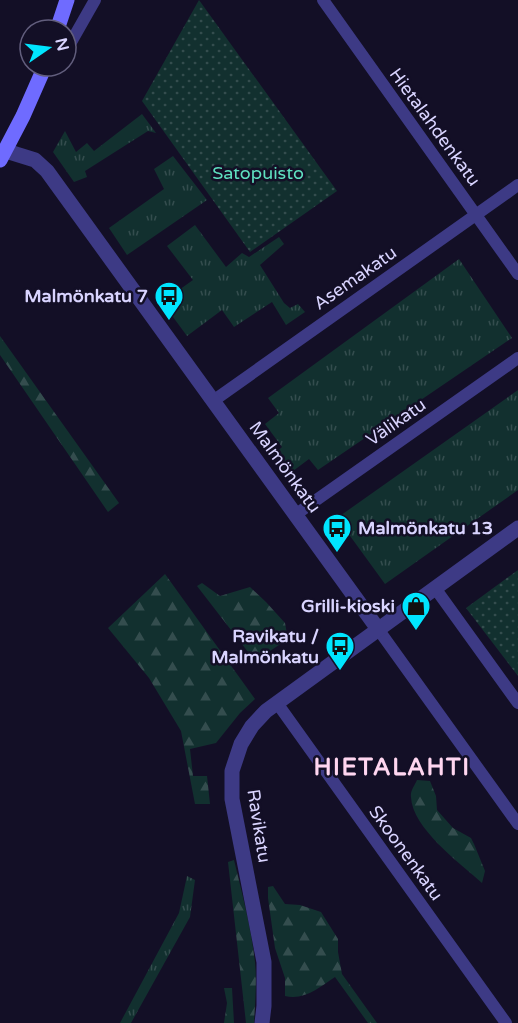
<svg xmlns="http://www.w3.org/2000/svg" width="518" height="1023" font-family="'Varela Round',sans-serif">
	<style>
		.grass { fill: url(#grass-tufts) }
		.forest { fill: url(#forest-firs) }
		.park { fill: url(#park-dots) }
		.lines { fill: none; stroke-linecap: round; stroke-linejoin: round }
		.minor { stroke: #3d3a85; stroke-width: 12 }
		.tertiary { stroke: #3d3a85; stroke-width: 15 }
		.secondary { stroke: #6f6bff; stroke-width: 15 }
		.labels { text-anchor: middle; stroke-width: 5; stroke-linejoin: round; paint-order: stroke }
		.street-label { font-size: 18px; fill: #d9d4ff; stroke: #130f26 }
		.park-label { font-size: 18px; fill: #5fe0c0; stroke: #130f26 }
		.poi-label { font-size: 18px; font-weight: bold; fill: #d9d4ff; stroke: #130f26; text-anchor: end }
		.district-label { font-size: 24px; font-weight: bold; letter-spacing: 1.5px; fill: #ffd6f0; stroke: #130f26 }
	</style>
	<defs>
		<pattern id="grass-tufts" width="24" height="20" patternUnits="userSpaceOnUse" patternTransform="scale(1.5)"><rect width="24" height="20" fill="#12302f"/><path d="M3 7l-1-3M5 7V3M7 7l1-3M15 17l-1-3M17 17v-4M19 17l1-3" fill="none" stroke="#344d4e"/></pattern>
		<pattern id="forest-firs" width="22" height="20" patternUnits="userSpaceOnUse" patternTransform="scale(1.5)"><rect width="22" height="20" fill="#12302f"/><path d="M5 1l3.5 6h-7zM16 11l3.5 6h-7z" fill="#344d4e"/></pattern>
		<pattern id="park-dots" width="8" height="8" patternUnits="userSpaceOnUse" patternTransform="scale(1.5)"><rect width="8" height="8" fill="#12302f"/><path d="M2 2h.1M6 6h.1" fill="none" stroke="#344d4e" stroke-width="1.8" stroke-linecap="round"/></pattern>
	</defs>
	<rect width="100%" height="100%" fill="#130f26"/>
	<path class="grass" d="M142,114l14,19 -8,-2 -63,40 2,6 -13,5 -21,-30 12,-21 11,21 11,-9 7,8z
		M173,156l34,44 -80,55 -18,-27 55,-39 -10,-20z
		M195,225l31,42 16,-14 7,4 30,-20 5,7 -24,21 24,38 6,5 8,-4 7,8 -19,13 -14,-23 -38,25 -12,-17 -35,26 -25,-34 31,-22 -26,-34z
		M459,259l53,79 -194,132 -9,-11 -24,18 -14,-20 11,-10 -17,-23 14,-11 -11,-15z
		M518,390v100l-133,94 -48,-66z
		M187,876l8,4 -5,37 -59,106h-11l59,-110z"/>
	<path class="forest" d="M0,336l119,167 -11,9 -108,-157z
		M165,574l90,125 -15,14 -24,30 -26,6 3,27h14l3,28h-15l-14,-73 -32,-53 -41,-50z
		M202,583l18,13 30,-9 16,15 19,21 3,16 -33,22 -58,-75z
		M417,780l13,1 6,15 1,14 16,18 18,10 3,6 11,27 -3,12c-22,-20 -70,-55 -71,-86 -1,-6 4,-12 6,-17z
		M234,860c8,33 17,67 21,102 2,20 0,41 -1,61h-8l-18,-161z
		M273,886l12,18 15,1 21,7 17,27v13l4,22 35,49h-9l-33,-46c-15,10 -31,24 -50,19v-18l-10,-30 -7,-50v-11z
		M224,988h8l2,35h-10l3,-20z"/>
	<path class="park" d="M199,0l138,191 -87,61 -108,-151z
		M518,570v106l-52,-68z"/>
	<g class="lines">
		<path class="minor" d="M323,0l195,274
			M66,51l29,-51
			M213,401l305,-216
			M295,515l223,-157
			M435,588l83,115
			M378,629l140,195
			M277,703l229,320"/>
		<path class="tertiary" d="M6,151l29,9 12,11 331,458
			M262,1023l2,-17v-44l-32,-163v-28l9,-27 11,-18 14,-15 252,-183"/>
		<path class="secondary" d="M57,30l10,-30
			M0,160l23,-44 22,-50"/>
	</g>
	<defs>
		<g id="bus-pin" transform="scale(1.5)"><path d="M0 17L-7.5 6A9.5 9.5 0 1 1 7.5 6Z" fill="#00e5ff" stroke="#130f26"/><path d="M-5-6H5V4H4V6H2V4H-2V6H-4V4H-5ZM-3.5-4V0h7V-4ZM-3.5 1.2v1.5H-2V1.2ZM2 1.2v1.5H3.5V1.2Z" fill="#111"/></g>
		<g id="shop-pin" transform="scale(1.5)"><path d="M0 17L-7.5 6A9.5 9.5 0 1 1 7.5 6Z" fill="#00e5ff" stroke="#130f26"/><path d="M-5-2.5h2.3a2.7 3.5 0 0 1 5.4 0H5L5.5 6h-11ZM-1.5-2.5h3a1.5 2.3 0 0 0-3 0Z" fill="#111"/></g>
	</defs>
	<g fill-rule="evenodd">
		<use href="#bus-pin" x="169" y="296"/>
		<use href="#bus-pin" x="337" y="528"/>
		<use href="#shop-pin" x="416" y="606"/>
		<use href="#bus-pin" x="340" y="646"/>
	</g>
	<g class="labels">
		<g class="street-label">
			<text transform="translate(435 127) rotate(54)" y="6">Hietalahdenkatu</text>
			<text transform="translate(355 278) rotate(-35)" y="6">Asemakatu</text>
			<text transform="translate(396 422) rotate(-35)" y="6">Välikatu</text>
			<text transform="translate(285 467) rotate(54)" y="6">Malmönkatu</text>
			<text transform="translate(259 826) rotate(81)" y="6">Ravikatu</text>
			<text transform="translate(406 853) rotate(54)" y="6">Skoonenkatu</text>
		</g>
		<g class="park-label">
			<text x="258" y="179">Satopuisto</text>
		</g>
		<g class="poi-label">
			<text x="148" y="302">Malmönkatu 7</text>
			<text x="358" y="534" text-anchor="start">Malmönkatu 13</text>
			<text x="395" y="612">Grilli-kioski</text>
			<text x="319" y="642">Ravikatu /<tspan x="319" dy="21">Malmönkatu</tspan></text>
		</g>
		<g class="district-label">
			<text x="392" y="775">HIETALAHTI</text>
		</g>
	</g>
	<g transform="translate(48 48) rotate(76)"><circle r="28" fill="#130f26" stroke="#625e7d" stroke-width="1.5"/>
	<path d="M0-4.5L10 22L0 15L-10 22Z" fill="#00e5ff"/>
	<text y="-9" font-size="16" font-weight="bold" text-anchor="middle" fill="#d9d4ff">N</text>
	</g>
</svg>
